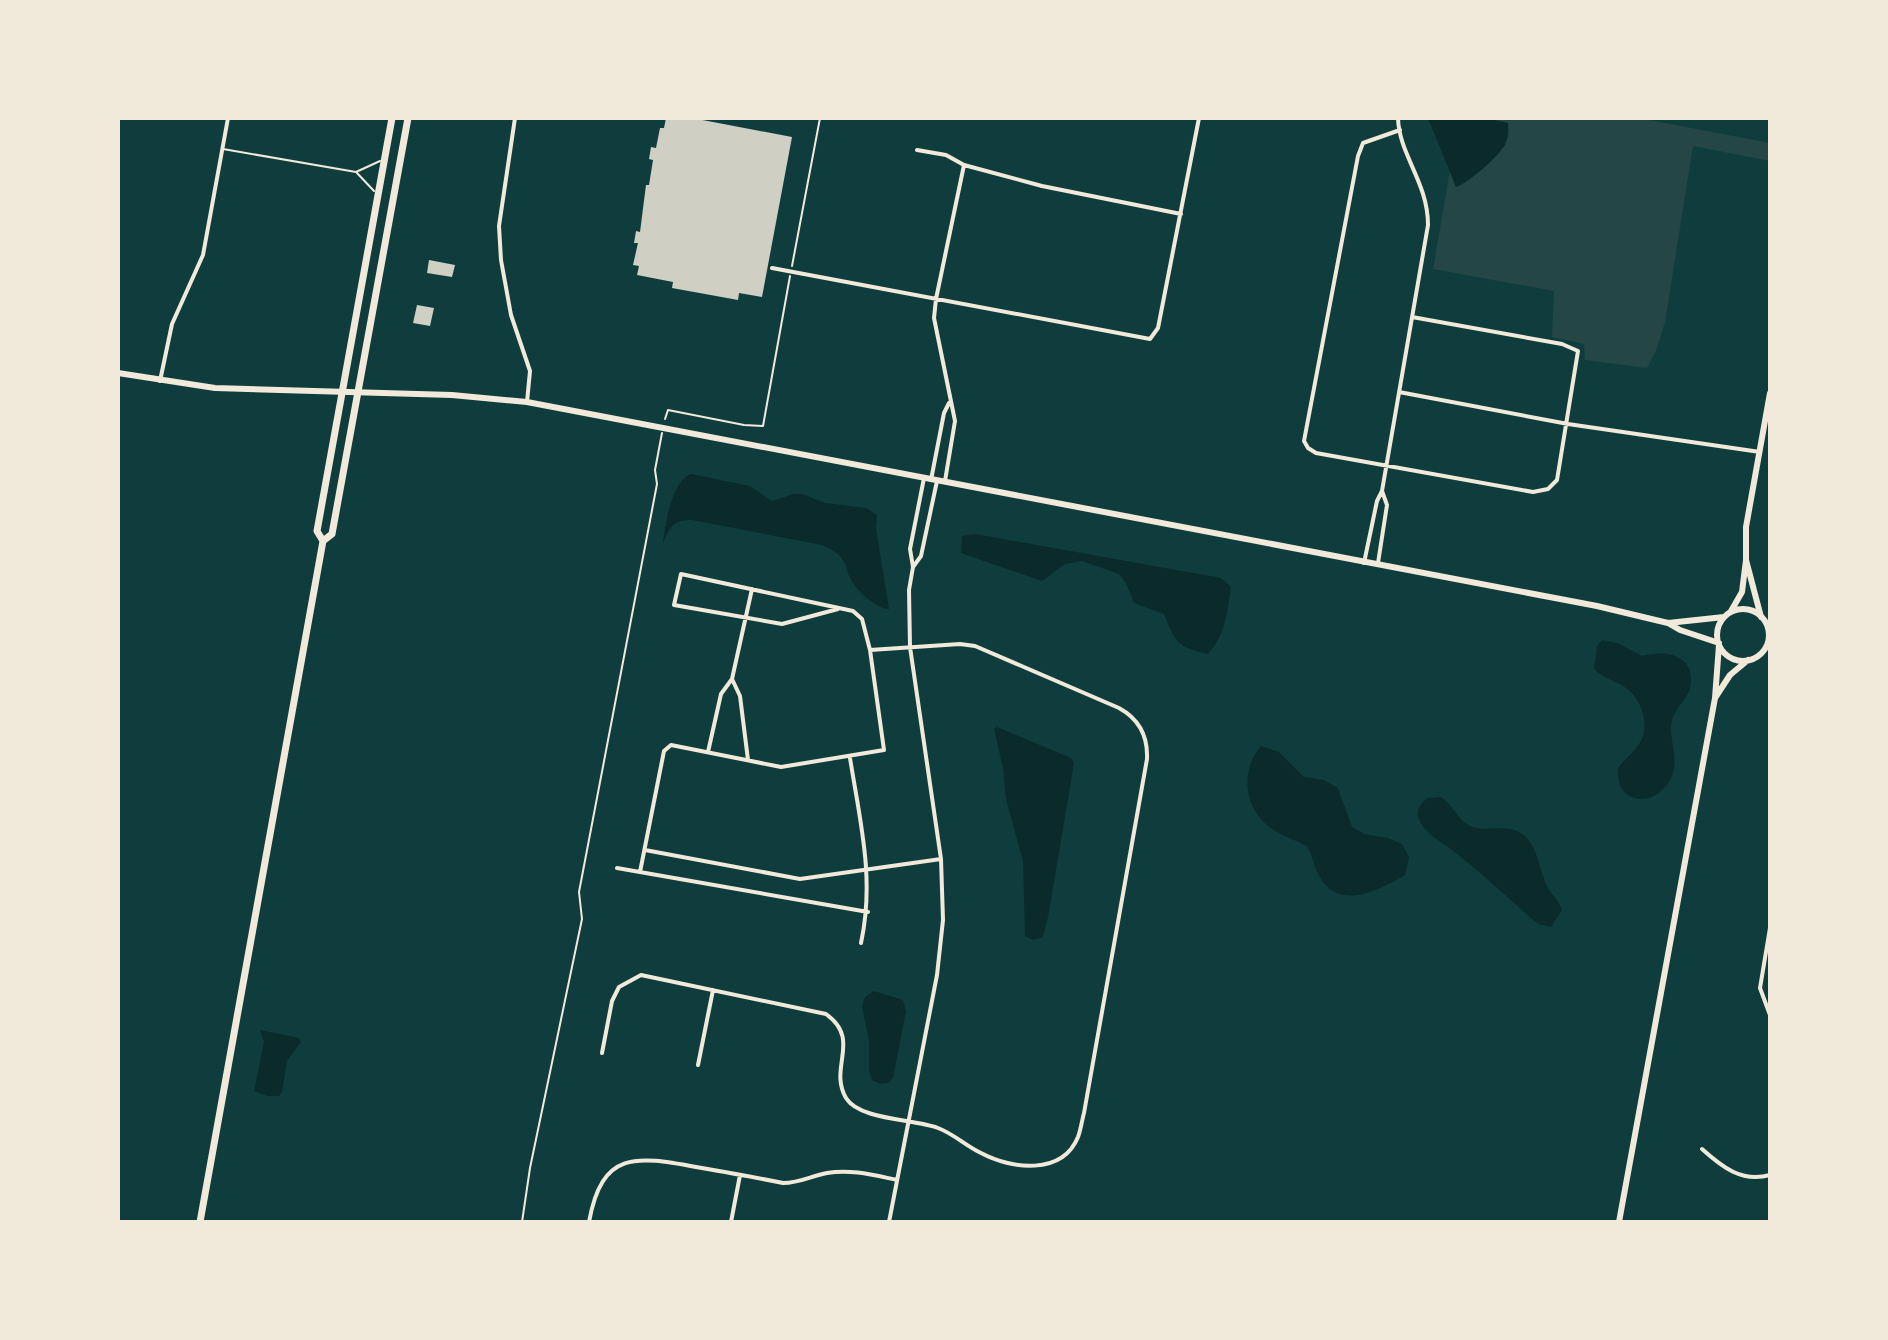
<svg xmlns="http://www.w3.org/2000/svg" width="1888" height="1340" font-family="'DM Sans',sans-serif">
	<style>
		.green { fill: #244646 }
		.water { fill: #0a2a2b }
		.building { fill: #cfcfc3 }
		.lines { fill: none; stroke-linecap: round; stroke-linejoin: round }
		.path { stroke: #f1e9da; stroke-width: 2 }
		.service { stroke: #f1e9da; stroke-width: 2 }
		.minor { stroke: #f1e9da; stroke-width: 4 }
		.tertiary { stroke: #f1e9da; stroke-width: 6 }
		.primary { stroke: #f1e9da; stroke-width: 7 }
	</style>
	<rect width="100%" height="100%" fill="#0f3d3e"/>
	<path class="green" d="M1459,118h180l131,25v18l-77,-15 -28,176 -9,29 -9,17 -62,-8 -1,-16 -32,-7 2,-46 -121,-22z"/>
	<path class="water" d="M1428,118h58l22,5c1,9 0,19 -6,26 -7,10 -35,35 -46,38z
		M691,474l59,12 22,15 21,-7h9l24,9 40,5 11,7 -1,14 13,80c-13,0 -33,-19 -39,-31 -3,-6 -3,-13 -7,-18 -5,-8 -13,-11 -21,-15l-130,-25c-19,0 -23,7 -29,24 2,-19 9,-64 28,-70z
		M975,534l246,44 10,9c-4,25 -6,49 -23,67 -31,-7 -33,-12 -44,-40l-30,-11 -8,-20 -7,-9 -37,-13 -17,3 -23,17 -81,-28 1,-17z
		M1602,640l15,3 25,13c24,-7 55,-1 48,32 -3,12 -15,20 -18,32 -5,21 12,44 -6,66 -18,22 -51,16 -48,-18 6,-8 15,-15 21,-24 12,-17 3,-45 -13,-56 -11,-8 -23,-9 -32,-19l3,-23z
		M997,727l74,31 3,5 -26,154 -5,20 -10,3 -8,-4 -2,-75 -17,-62 -3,-31 -9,-39z
		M1261,746l18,6 25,25 20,3 14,8 14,39 12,7 24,4 14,6 7,13 -4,18c-26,15 -66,37 -86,1 -5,-10 -7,-21 -12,-30 -13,-7 -30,-12 -40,-21 -24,-20 -26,-56 -6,-79z
		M1441,797c12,8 15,20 26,27 13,9 29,2 43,5 27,5 27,35 36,55 4,10 13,15 16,26l-11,17 -13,-3c-27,-23 -54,-49 -82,-71 -12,-10 -31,-18 -37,-34 -4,-9 2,-15 8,-21z
		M874,991l29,9 3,11 -13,67 -5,5 -8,1 -8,-4 -3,-9v-30l-7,-35 3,-9z
		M260,1030l39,8 2,4 -14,19 -5,31 -3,4h-12l-13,-5 10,-49z"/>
	<path class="building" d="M666,118h26l100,19 -30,160 -23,-4 -1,7 -66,-12 1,-6 -36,-7 2,-9 -6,-1 5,-22h-4l2,-12 4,1 6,-47h3l4,-25 -4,-1 2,-12 5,1 4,-20h4z
		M429,260l26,5 -3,12 -25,-4z
		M417,305l17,3 -4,18 -17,-3z"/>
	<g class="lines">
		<path class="path" d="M792,266l28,-148
			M665,419l3,-9 76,15 19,1 27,-150
			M522,1222l8,-54 52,-249 -3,-27 78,-408 -2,-14 7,-37"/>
		<path class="service" d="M223,149l133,23 24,-11
			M357,173l17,18"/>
		<path class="minor" d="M515,118l-16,108 2,34 10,55 19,56 -3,31
			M1400,130l-37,13 -5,13 -54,285 4,7 8,5 217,39 15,-3 9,-9 21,-129 -16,-7 -150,-27
			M917,150l29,5 18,10 78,21 139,28
			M772,268l378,71 8,-11 41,-210
			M160,381l12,-57 31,-69 25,-137
			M1399,392l169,32 192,28
			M931,480l13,-67 5,-10
			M945,481l10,-60 -21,-103 2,-19 28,-134
			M1364,563l13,-62 5,-10 46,-266c0,-43 -29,-70 -30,-107
			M1378,563l9,-58 -5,-14
			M913,567l-3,-18 14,-71
			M732,679l8,17 8,64
			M708,752l13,-58 11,-15 20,-90
			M850,758c10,63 25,121 11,185
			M645,850l155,29 141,-20
			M617,868l251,44
			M640,872l24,-121 7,-6 110,22 103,-17 -14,-100 -8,-31 -9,-8 -172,-37 -7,31 108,19 56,-15
			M1770,928l-10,60 10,27
			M602,1053l10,-52 7,-14 22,-12 185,39c36,26 2,53 20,84 13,22 69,21 92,30 16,6 28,18 43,25 30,16 81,23 97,-16 3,-8 4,-17 6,-24l63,-354c1,-22 -8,-40 -28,-51l-144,-62 -15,-2 -90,6
			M698,1065l15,-75
			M1702,1149c20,18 40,34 68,26
			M589,1222c13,-72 47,-66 107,-55 29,5 58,10 87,16 17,0 28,-7 44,-10 24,-4 46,2 70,7
			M731,1222l9,-47
			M889,1222l48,-247 6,-55 -2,-61 -31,-212 -1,-57 4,-23 8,-11 16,-75"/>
		<path class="tertiary" d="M118,373l97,15 237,7 75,7 1070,204 71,17 56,-6
			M1746,560v-33l24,-134
			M1717 635a26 26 0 1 1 52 0a26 26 0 1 1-52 0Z
			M1731,611l11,-19 4,-32 15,57
			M1668,623l12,7 39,13
			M1719,645l-4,53 15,-23 18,-15
			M1619,1222l96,-524"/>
		<path class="primary" d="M323,541l9,-7 76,-416
			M200,1222l123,-681 -6,-10 75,-413"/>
	</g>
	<rect width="1888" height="1340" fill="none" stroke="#f1e9da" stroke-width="240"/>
</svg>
